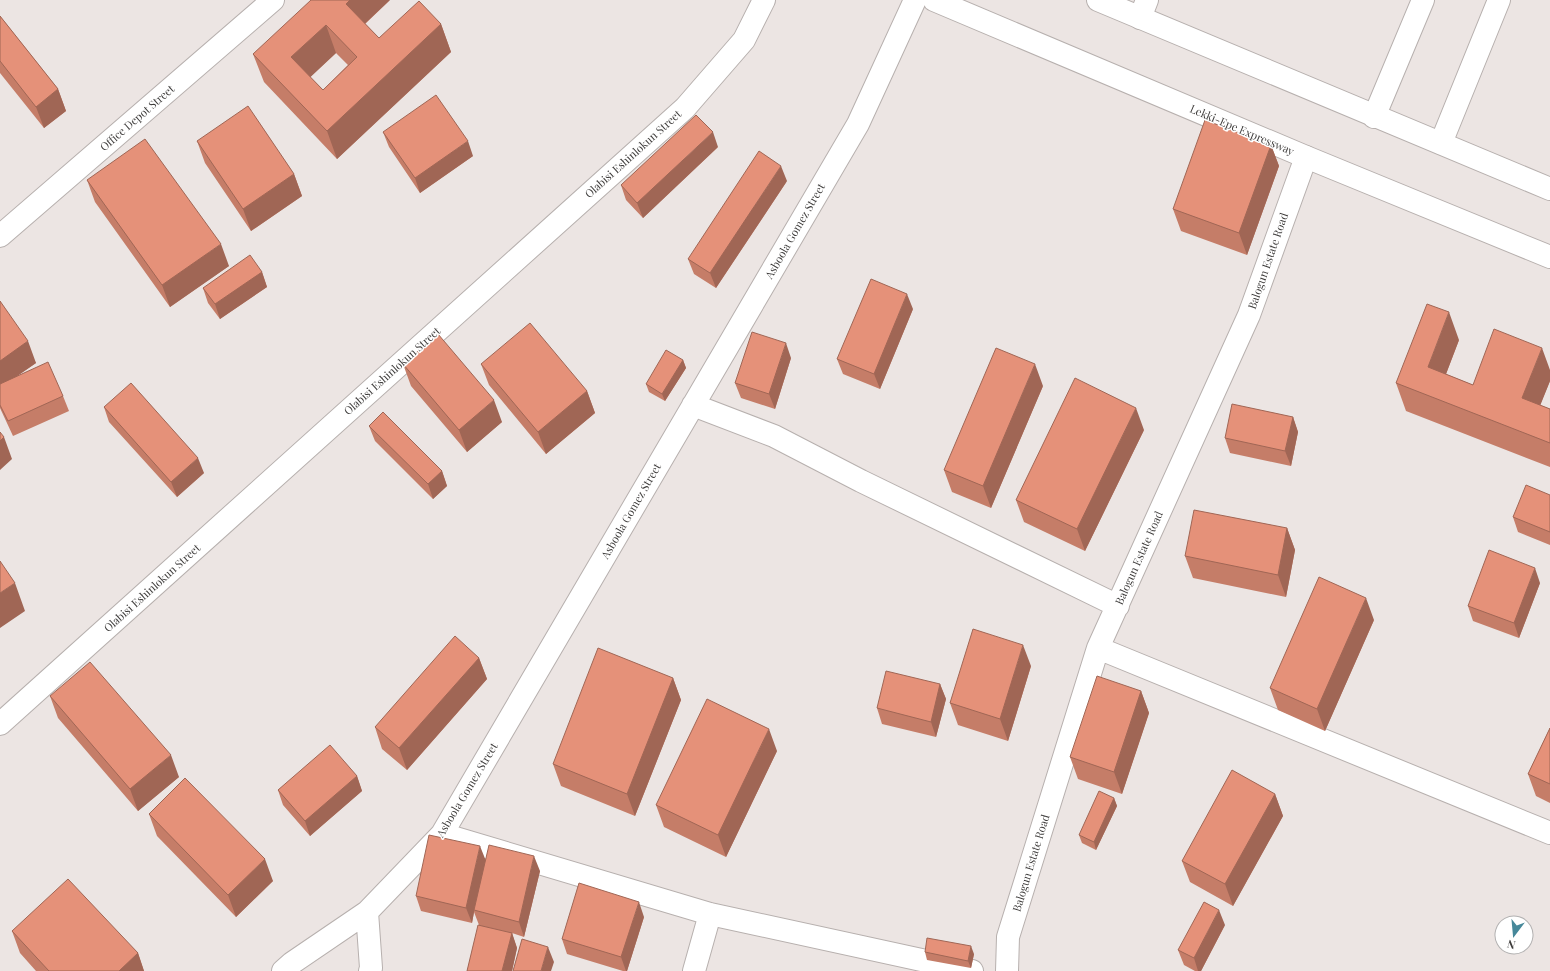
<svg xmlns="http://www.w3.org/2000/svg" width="1550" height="971" font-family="'Playfair Display',serif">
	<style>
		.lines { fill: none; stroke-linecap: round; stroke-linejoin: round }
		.minor-casing { stroke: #b7b0ae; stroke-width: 24 }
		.highway-casing { stroke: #b7b0ae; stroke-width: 24 }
		.minor { stroke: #fff; stroke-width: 22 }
		.highway { stroke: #fff; stroke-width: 22 }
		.wall { fill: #c57d68; fill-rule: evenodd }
		.shaded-wall { fill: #a06655 }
		.building { fill: #e59179; stroke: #a06655; fill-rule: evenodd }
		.labels { text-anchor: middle; stroke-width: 3; stroke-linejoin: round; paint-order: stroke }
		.street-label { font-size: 11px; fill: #3e3c3b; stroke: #fff }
	</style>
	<rect width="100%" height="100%" fill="#ece5e3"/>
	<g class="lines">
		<g class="minor-casing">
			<path id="minor" d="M1140,18l7,-18
				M1374,117l49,-117
				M1441,143l58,-143
				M0,236l273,-236
				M693,405l81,31 87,45 257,125
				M1098,648l452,185
				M0,724l685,-616 59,-68 20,-40
				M442,834l268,80 262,57
				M367,912l4,56 -1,3
				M283,971l9,-8 75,-51 75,-78 416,-710 57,-124
				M694,971l16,-57
				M1007,971l1,-34 90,-289 151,-333 57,-158"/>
		</g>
		<g class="highway-casing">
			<path id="highway" d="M934,0l372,157 244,100
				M1098,0l452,189"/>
		</g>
		<use href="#minor" class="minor"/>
		<use href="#highway" class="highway"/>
	</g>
	<path class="wall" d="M390,0l-25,24 14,14 62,-14 10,28 -114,107 -73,-77 -11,-28zM336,53l12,12 -25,25 -13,-13z
		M0,16l58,73 8,22 -22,17 -44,-55z
		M383,132l90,24 -53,37 -31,-46z
		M197,141l97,33 8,22 -51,35 -46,-68z
		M1271,145l8,21 -32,89 -66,-24 -8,-22z
		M718,147l-75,71 -17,-18 -5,-15z
		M87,180l142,86 -59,41 -75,-105z
		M787,181l-71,107 -22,-14 -6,-15z
		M262,272l5,15 -47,32 -12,-16 -5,-15z
		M0,301l36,62 -19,13 46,20 6,15 -56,25 -13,-28z
		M913,309l-33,80 -37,-15 -6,-15z
		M1459,340l-13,34 27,11 77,-15v11l-10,24 10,4v58l-144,-56 -10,-28z
		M791,358l-16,51 -34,-11 -6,-15z
		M683,360l3,8 -21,33 -16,-9 -3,-8z
		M403,364l99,58 -35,30 -56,-66z
		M481,364l106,27 8,22 -49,41 -57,-69z
		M1043,386l-52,122 -39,-16 -8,-22z
		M104,407l100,66 -27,24 -68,-75z
		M1293,417l5,15 -7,34 -61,-13 -5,-15z
		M369,426l73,45 5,15 -14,13 -58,-58z
		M1144,430l-59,121 -61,-29 -8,-22z
		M1550,495v50l-32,-13 -5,-15z
		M1287,528l8,22 -9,47 -93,-19 -8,-22z
		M1540,583l-21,55 -46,-17 -5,-15z
		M1374,620l-49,111 -47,-21 -8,-22z
		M479,658l8,21 -80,91 -25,-21 -7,-22z
		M1031,666l-23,75 -50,-16 -8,-22z
		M673,678l8,22 -46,116 -74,-30 -8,-22z
		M940,684l6,15 -10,38 -54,-13 -5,-16z
		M1141,691l8,22 -27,81 -44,-15 -8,-22z
		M50,696l129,81 -41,34 -80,-93z
		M1550,728v75l-14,-7 -8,-22z
		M777,751l-51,106 -62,-30 -8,-22z
		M357,776l5,15 -52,45 -27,-31 -5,-15z
		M1275,794l8,22 -50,90 -43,-24 -8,-21z
		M1114,798l3,8 -21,44 -14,-7 -3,-8z
		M149,814l124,67 -37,36 -79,-81z
		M486,860l54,11 -16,66 -12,-4 5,15 -5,23h-45l12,-46 -5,-13 -2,11 -51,-12 -5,-15z
		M644,917l-17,54h-4l-56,-17 -5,-15z
		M1225,925l-24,46h-6l-11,-6 -6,-15z
		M12,931l126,22 6,18h-108l-16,-18z
		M925,952l49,2 -3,14 -44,-8z"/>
	<path class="shaded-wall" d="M350,0h40l-34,32 -10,-28z
		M441,24l10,28 -114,107 -10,-28z
		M326,25l10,28 -34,32 -11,-28z
		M58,89l8,22 -22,17 -8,-21z
		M713,132l5,15 -75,71 -6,-15z
		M468,141l5,15 -53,37 -5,-15z
		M1271,145l8,21 -32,89 -8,-22z
		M781,166l6,15 -71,107 -6,-15z
		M294,174l8,22 -51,35 -8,-22z
		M221,244l8,22 -59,41 -8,-22z
		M262,272l5,15 -47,32 -5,-15z
		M907,294l6,15 -33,80 -6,-15z
		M1449,312l10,28 -21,55 -10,-28z
		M28,341l8,22 -36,25v-27z
		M786,343l5,15 -16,51 -6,-15z
		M1542,348l8,22v11l-18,45 -10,-28z
		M683,360l3,8 -21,33 -3,-7z
		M1035,364l8,22 -52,122 -8,-22z
		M587,391l8,22 -49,41 -8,-22z
		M494,400l8,22 -35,30 -8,-22z
		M1136,408l8,22 -59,121 -8,-22z
		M1293,417l5,15 -7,34 -6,-15z
		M4,437l8,22 -12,11v-29z
		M198,458l6,15 -27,24 -6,-15z
		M442,471l5,15 -14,13 -5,-15z
		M1287,528l8,22 -9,47 -8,-22z
		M1535,568l5,15 -21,55 -5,-15z
		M15,583l10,28 -25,17v-35z
		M1366,598l8,22 -49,111 -8,-22z
		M1023,645l8,21 -23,75 -8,-22z
		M479,658l8,21 -80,91 -8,-22z
		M673,678l8,22 -46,116 -8,-22z
		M940,684l6,15 -10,38 -5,-15z
		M1141,691l8,22 -27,81 -8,-22z
		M769,729l8,22 -51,106 -8,-22z
		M171,755l8,22 -41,34 -8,-22z
		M357,776l5,15 -52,45 -5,-15z
		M1275,794l8,22 -50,90 -8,-22z
		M1114,798l3,8 -21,44 -2,-8z
		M480,846l6,15 -12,49v2l-2,11 -6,-15z
		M534,856l6,15 -16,66 -5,-15z
		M265,859l8,22 -37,36 -8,-22z
		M639,902l5,15 -17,54h-1l-5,-14z
		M1219,910l6,15 -24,46h-3l-4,-13z
		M512,933l5,15 -5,23h-10z
		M971,946l3,8 -3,14 -3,-7z
		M548,947l6,15 -3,9h-10z
		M138,953l6,18h-25z"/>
	<path class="building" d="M311,0h39l-4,4 33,34 40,-37 22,23 -114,107 -74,-77zM326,25l31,32 -34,33 -32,-33z
		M0,16l58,73 -22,18 -36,-46z
		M436,95l32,46 -53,37 -32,-46z
		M248,106l46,68 -51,35 -46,-68z
		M696,115l17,17 -76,71 -16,-18z
		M1205,120l66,25 -32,88 -66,-24z
		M145,139l76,105 -59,41 -75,-105z
		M759,151l22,15 -71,107 -22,-14z
		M250,255l12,17 -47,32 -12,-16z
		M871,279l36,15 -33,80 -37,-15z
		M0,301l28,40 -28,20z
		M1427,304l22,8 -21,55 45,18 21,-56 48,19 -20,50 28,11v34l-154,-60z
		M530,323l57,68 -49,41 -57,-68z
		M752,332l34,11 -17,51 -34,-11z
		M438,334l56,66 -35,30 -56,-66z
		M996,348l39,16 -52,122 -39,-16z
		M666,350l17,10 -21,34 -16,-10z
		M48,362l15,34 -55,25 -8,-16v-21z
		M1075,378l61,30 -59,121 -61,-29z
		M131,383l67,75 -27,24 -67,-75z
		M1232,404l61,13 -8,34 -60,-13z
		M383,412l59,59 -14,13 -59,-58z
		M0,432l4,5 -4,4z
		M1526,485l24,10v37l-37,-15z
		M1194,510l93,18 -9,47 -93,-19z
		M1489,550l46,18 -21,55 -46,-17z
		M0,561l15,22 -15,10z
		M1319,577l47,21 -49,111 -47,-21z
		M973,629l50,16 -23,74 -50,-16z
		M455,636l24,22 -80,90 -24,-21z
		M598,648l75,30 -46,116 -74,-30z
		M90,662l81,93 -41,34 -80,-93z
		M886,671l54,13 -9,38 -54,-14z
		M1097,676l44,15 -27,81 -44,-15z
		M707,699l62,30 -51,106 -62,-30z
		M1550,728v56l-22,-10z
		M330,745l27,31 -52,45 -27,-31z
		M1232,770l43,24 -50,90 -43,-23z
		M185,778l80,81 -37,36 -79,-81z
		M1099,791l15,7 -20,44 -15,-7z
		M429,835l51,11 -14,62 -50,-12z
		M489,845l45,11 -15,66 -45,-12z
		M68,879l70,74 -19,18h-70l-37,-40z
		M579,883l60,19 -18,55 -59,-18z
		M1204,902l15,8 -25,48 -16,-8z
		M478,925l34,8 -10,38h-35z
		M927,938l44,8 -3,15 -43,-9z
		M522,939l26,8 -7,24h-28z"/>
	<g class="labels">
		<g class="street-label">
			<text transform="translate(137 118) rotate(-41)" y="4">Office Depot Street</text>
			<text transform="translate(1242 130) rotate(23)" y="4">Lekki-Epe Expressway</text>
			<text transform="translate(633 154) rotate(-42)" y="4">Olabisi Eshinlokun Street</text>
			<text transform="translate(795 231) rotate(-60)" y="4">Asboola Gomez Street</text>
			<text transform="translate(1268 261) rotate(-71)" y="4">Balogun Estate Road</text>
			<text transform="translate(392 371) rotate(-42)" y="4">Olabisi Eshinlokun Street</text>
			<text transform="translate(631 511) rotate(-60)" y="4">Asboola Gomez Street</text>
			<text transform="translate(1139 558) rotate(-66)" y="4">Balogun Estate Road</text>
			<text transform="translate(152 588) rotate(-42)" y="4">Olabisi Eshinlokun Street</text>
			<text transform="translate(467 790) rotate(-59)" y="4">Asboola Gomez Street</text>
			<text transform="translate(1031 863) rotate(-73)" y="4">Balogun Estate Road</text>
		</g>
	</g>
	<g transform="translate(1514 935) rotate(196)"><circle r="19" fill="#ffffff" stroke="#b2b1b1"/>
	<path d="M0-3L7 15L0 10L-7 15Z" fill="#46889a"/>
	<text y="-6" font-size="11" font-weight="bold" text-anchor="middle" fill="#3e3c3b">N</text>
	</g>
</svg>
